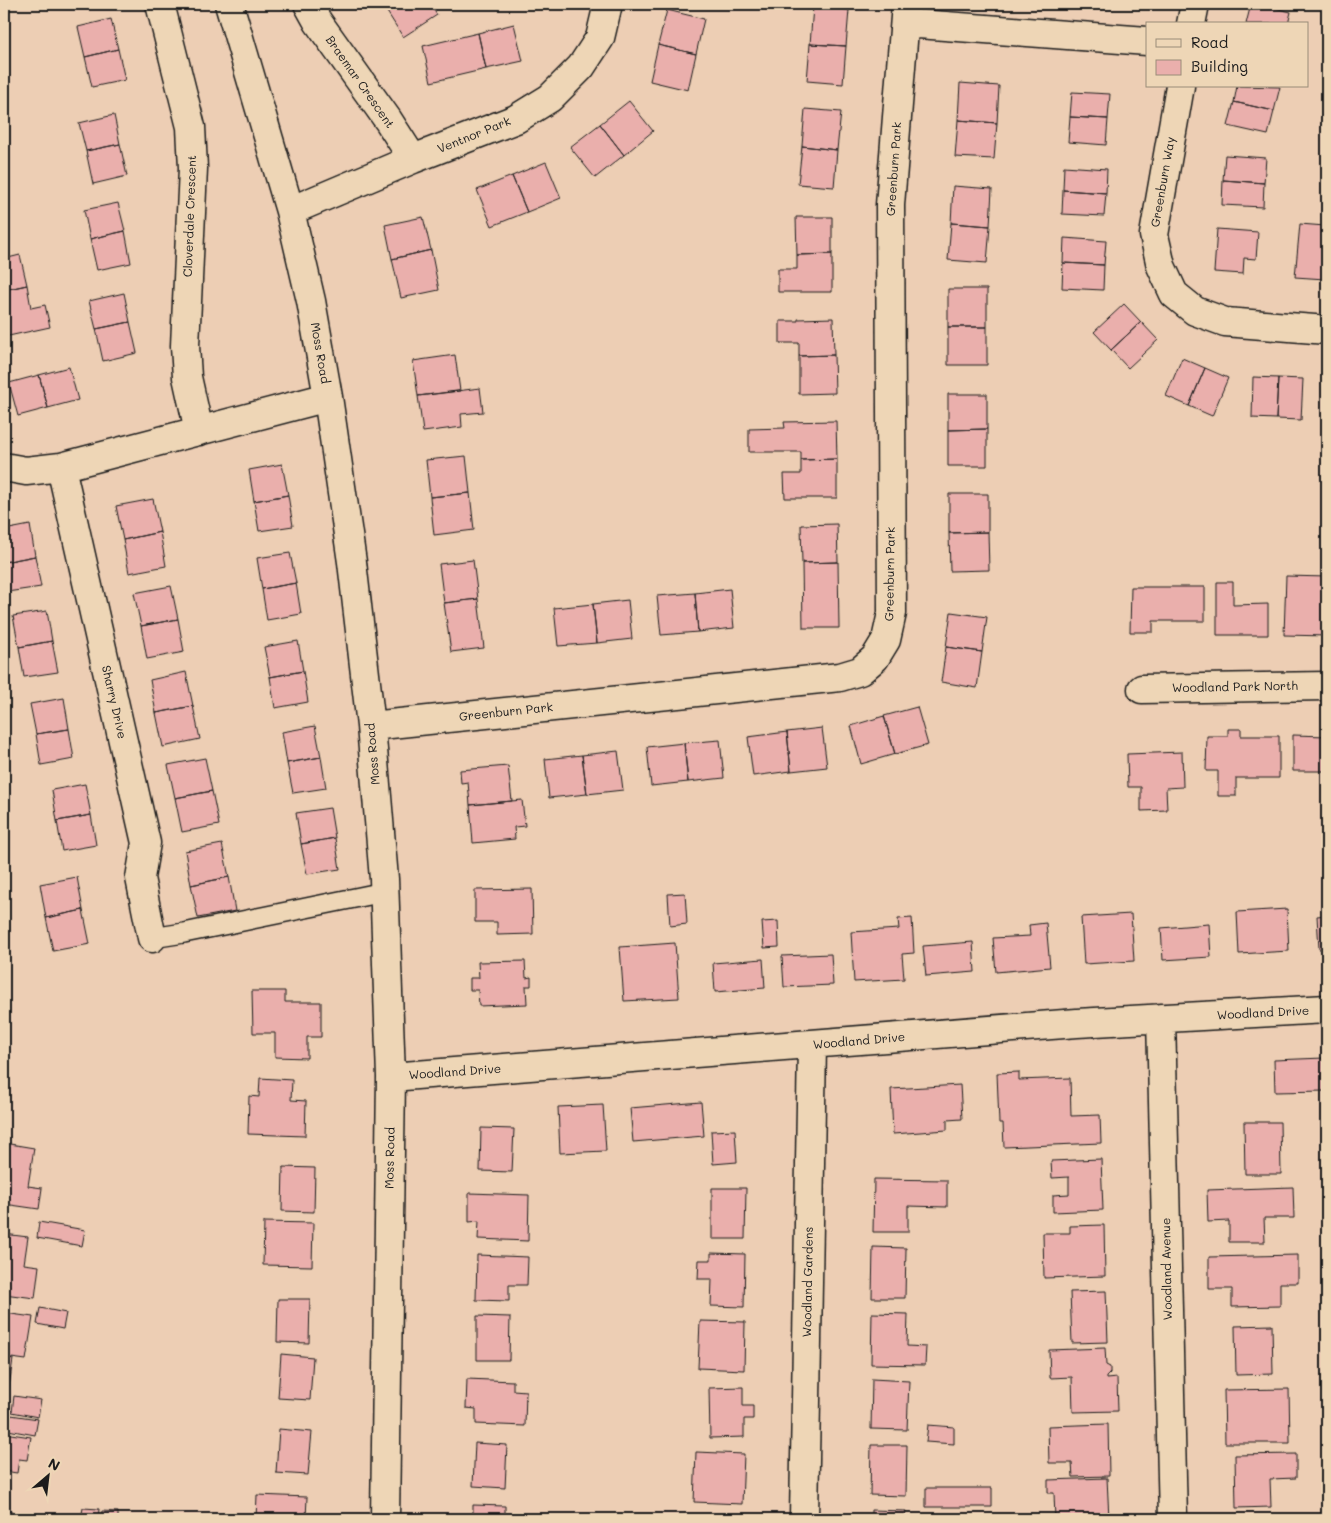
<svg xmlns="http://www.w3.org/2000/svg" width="1331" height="1523" font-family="Mali,sans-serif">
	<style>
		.building { fill: #eaafac; stroke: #1c1c1c }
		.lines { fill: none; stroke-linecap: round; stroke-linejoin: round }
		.service-casing { stroke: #1c1c1c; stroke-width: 22 }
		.minor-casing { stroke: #1c1c1c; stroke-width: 31 }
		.service { stroke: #eed6b6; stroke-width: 19 }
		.minor { stroke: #eed6b6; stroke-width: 28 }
		.labels { text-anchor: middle; stroke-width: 5; stroke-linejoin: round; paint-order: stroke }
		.street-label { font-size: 12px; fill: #1c1c1c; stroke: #eed6b6 }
	</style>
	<rect width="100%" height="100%" fill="#edceb4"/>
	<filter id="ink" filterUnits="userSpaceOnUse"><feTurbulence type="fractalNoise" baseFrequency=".02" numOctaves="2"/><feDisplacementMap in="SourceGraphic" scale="10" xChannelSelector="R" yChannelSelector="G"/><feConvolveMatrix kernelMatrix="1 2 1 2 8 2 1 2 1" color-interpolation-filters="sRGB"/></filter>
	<g filter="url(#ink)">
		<path class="building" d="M80,4h25l-24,5z
			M389,4h41l7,11 -34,22 -19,-30z
			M1251,4h7l33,8 -3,12h-42z
			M813,7l36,3 -3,36 -36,-2z
			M667,10l37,9 -8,35 -38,-9z
			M111,19l7,30 -33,8 -7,-30z
			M514,24l9,37 -37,8 -8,-36z
			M478,33l8,36 -55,13 -8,-36z
			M810,44l36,2 -3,38 -36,-3z
			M658,45l38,9 -8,36 -38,-9z
			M118,49l7,31 -33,7 -7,-30z
			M960,83l39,3 -2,37 -39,-3z
			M1237,86l43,1 -6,24 -40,-9z
			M1072,92l38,2 -2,25 -38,-2z
			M629,101l24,30 -29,24 -24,-31z
			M1234,102l40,9 -6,24 -40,-9z
			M805,109l36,3 -4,38 -35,-4z
			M114,115l6,29 -34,7 -7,-28z
			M1070,117l38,2 -2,26 -38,-3z
			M958,120l39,3 -3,36 -39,-2z
			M600,124l24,31 -29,23 -25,-31z
			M120,144l7,32 -34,8 -7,-33z
			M802,146l35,4 -3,37 -36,-3z
			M1225,155l41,3 -2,25 -41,-3z
			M546,162l15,36 -34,14 -15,-36z
			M1064,166l43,3 -1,24 -43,-3z
			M512,176l15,36 -35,14 -15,-36z
			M1223,180l41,3 -1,24 -41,-2z
			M953,186l39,3 -2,37 -39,-3z
			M1063,190l43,3 -2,23 -42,-2z
			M118,203l7,28 -35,8 -6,-29z
			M423,217l8,33 -39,9 -7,-34z
			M796,217h36v37l-35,1z
			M951,223l39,3 -3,37 -39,-3z
			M1300,224l25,2 -1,13h3v18l-2,22 -30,-2z
			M1217,229l41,3 -2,27 -12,-1 -1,16 -29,-2z
			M125,231l6,32 -34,7 -7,-31z
			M1064,238l42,3 -2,24 -41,-2z
			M431,250l8,40 -38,8 -9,-39z
			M832,254v38h-54v-23h19v-14z
			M20,255l7,30 -23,5v-31z
			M1063,263l41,2 -1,25 -41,-2z
			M27,285l4,23 14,-3 5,22 -46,10v-47z
			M948,289h39v38h-39z
			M124,293l6,29 -34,7 -7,-28z
			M1124,304l17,18 -30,28 -17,-18z
			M833,318l1,37 -35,1v-13h-19v-22h18v-2z
			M130,322l7,31 -34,8 -7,-32z
			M1141,322l17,18 -30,28 -17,-18z
			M948,327h39v38h-39z
			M455,355l5,36 -42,5 -5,-35z
			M834,355l1,38 -36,1v-38z
			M1182,358l23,10 -16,38 -23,-10z
			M69,367l9,33 -30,8 -9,-33z
			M1205,368l23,10 -16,38 -23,-10z
			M39,375l9,33 -30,8 -9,-33z
			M1253,377l25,1 -2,41 -24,-1z
			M1278,378l25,1 -2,41 -25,-1z
			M480,388l3,24 -22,2 1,13 -39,5 -5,-36z
			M948,394h39v35l-39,1z
			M836,421l1,38 -36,1v-8h-52v-23l36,-1 -1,-6z
			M987,429v37h-39v-36z
			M466,456l4,37 -40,4 -4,-37z
			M837,459v39h-52l-1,-24h17v-14z
			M282,464l6,31 -34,6 -5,-31z
			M470,493l4,37 -40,5 -4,-38z
			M949,494h39v38l-39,1z
			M288,495l5,31 -34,5 -5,-30z
			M153,499l7,33 -37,8 -7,-34z
			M837,524l1,38 -36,1 -1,-38z
			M30,525l5,31 -31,6v-32z
			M160,532l6,34 -37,7 -6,-33z
			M988,532l1,38 -39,1 -1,-38z
			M290,553l6,30 -34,6 -5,-31z
			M35,556l6,31 -34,5 -3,-17v-13z
			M473,560l5,39 -34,4 -5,-39z
			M838,562l1,66h-36l-1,-65z
			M1286,576l41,1v59l-43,-1z
			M1217,582h16v23l35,-1v31h-51z
			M296,583l5,31 -34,6 -5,-31z
			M171,586l7,33 -37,7 -7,-33z
			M1131,587h74v34h-52v11h-23z
			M730,589l4,39 -36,4 -3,-39z
			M695,593l3,39 -37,3 -4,-39z
			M478,599l6,49 -33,4 -7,-49z
			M628,600l4,39 -35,4 -4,-39z
			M593,604l4,39 -39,3 -4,-38z
			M47,611l5,30 -33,6 -6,-31z
			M951,612l36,5 -5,35 -36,-5z
			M178,619l6,33 -37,7 -6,-33z
			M52,641l6,31 -34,5 -5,-30z
			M298,641l5,30 -33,6 -6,-30z
			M946,647l36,5 -5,36 -36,-6z
			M303,671l5,31 -33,6 -5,-31z
			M186,672l7,34 -37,7 -6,-33z
			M64,698l5,31 -33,5 -6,-30z
			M193,706l7,33 -37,8 -7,-34z
			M917,707l11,38 -33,9 -11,-38z
			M884,716l11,38 -34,10 -10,-38z
			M315,726l6,31 -34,6 -5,-31z
			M822,728l5,39 -36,4 -4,-39z
			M69,729l5,30 -33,6 -5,-31z
			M1228,729h13v7h38v42h-43v18h-18v-25h-12l1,-35h21z
			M787,732l4,39 -38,5 -5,-39z
			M1293,735l34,1v35h-34z
			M720,740l4,38 -36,4 -4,-39z
			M684,743l4,39 -37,4 -4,-39z
			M618,751l5,39 -36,4 -5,-39z
			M1182,752l1,35 -17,1 1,22 -26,1v-24h-13l-1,-33z
			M582,755l5,39 -38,4 -4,-39z
			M321,757l5,31 -33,5 -6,-30z
			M205,758l7,33 -37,7 -7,-33z
			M508,766l4,35 -42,4 -2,-23 -7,1 -1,-13z
			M85,784l6,31 -34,6 -5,-31z
			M212,791l7,34 -37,7 -7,-34z
			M522,800l3,26 -11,1 1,12 -42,4 -3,-38z
			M330,808l5,30 -34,6 -5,-31z
			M91,815l5,30 -34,6 -5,-30z
			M335,838l5,31 -33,5 -6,-30z
			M222,844l7,33 -38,8 -6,-34z
			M77,877l6,33 -37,8 -6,-34z
			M229,877l6,34 -37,7 -7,-33z
			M532,889l1,45 -36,1v-13h-22v-32z
			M685,893l2,31 -17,2 -2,-32z
			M1287,909l2,42 -50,3 -2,-42z
			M83,910l7,34 -37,7 -7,-33z
			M1131,914l3,47 -50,3 -3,-47z
			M1327,915v34h-8l-2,-33z
			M912,918l2,35 -12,1 2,25 -50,3 -3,-50 48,-3 -1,-10z
			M778,921l1,26 -15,1 -2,-26z
			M1046,923l4,44 -54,5 -3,-34 37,-2 -1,-11z
			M1209,924l2,33 -48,3 -2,-32z
			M973,942l2,30 -49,4 -3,-30z
			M675,943l4,55 -55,3 -4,-54z
			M831,954l2,31 -49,2 -2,-31z
			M763,959l2,29 -50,4 -2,-29z
			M525,961l1,17 5,-1v9h-5l1,18 -48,2 -1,-16h-8v-12h9l-1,-16z
			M252,991h33v11h36v35h-14v21l-32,-1v-24h-22z
			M1324,1058l1,33 -50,1 -1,-32z
			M1019,1072v8l51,-2 1,38 29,-1 1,28 -97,4 -1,-24h-4l-2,-50z
			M260,1078l32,2 -1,20 15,1 -1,35 -57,-2 1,-38 10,1z
			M960,1085l2,34 -15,1v10l-54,4 -2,-45z
			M701,1102l3,34 -71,6 -3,-34z
			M603,1105l3,46 -46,2 -2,-46z
			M1244,1122h36l1,52h-36z
			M481,1128l33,1 -2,43 -32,-1z
			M735,1130l2,32 -24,2 -2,-33z
			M4,1143l30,5 -6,38 14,2 -3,21 -35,-5z
			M1101,1159l2,51 -50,2v-17l16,-1v-17l-17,1 -1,-17z
			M283,1167l32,1 -1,44 -32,-1z
			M874,1179l73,1v27l-39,-1v26h-35z
			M1293,1187l1,31h-30l1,24h-36v-21l-21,1 -1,-32z
			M712,1188h34l-1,51h-33z
			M469,1193l60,2 -1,46 -50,-2 1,-18 -10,1z
			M39,1222l46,8 -3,16 -45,-8z
			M264,1222l49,1 -1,43 -49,-1z
			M1104,1225l1,51 -61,2 -1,-45h27v-7z
			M4,1234l24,3 -4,27 15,2 -4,32 -31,-4z
			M873,1247l33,1 -1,50h-33z
			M711,1253l34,1 -1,53 -33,-1 1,-27h-14l1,-19h12z
			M477,1255l51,2 -1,28h-18v16l-33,-1z
			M1298,1255v28h-18v23l-48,1v-18h-23v-32z
			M1106,1291l2,51 -36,1 -2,-51z
			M278,1299h32l-1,44 -32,-1z
			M40,1308l26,5 -3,16 -26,-5z
			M4,1313l29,4 -7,43 -22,-3z
			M872,1313l36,1 -1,32 19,1 -1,18 -54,-1z
			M477,1316l33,1 -1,43h-32z
			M700,1321l45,1 -1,48 -46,-2z
			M1272,1325l1,49 -37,1 -1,-49z
			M1105,1348l1,17 4,2v6l-4,4v2l11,-1 1,33 -45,1 -1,-35 -22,1 -1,-28z
			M281,1354l32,3 -3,43 -32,-2z
			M4,1357l9,2 -6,42h-3z
			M467,1379l46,2v9l13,1 -1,35 -49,-2v-15l-10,-1z
			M872,1379l37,2 -2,49 -36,-1z
			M743,1387v19h10v13h-9v18l-34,1 -1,-50z
			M1289,1389l1,54h-65l-1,-53z
			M14,1396l27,4 -3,17 -26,-5z
			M11,1415l27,4 -3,16 -27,-5z
			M1108,1424l1,52 -36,1 -1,-14h-23l-1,-37z
			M928,1425l26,2v17l-28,-2z
			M279,1429l33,3 -4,43 -32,-2z
			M4,1433l27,4 -4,23 -8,-1 -2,14 -13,-2z
			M475,1443l32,2 -2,43 -32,-2z
			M871,1445h36l-1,51 -36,-1z
			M696,1452l48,2 -2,50 -48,-2z
			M1296,1454v24l-26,1 1,28 -35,1 -1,-53z
			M1107,1478l2,41h-54l-1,-26h-6v-13z
			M926,1488h66v19h-66z
			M257,1495l50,2 -1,22h-50z
			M473,1505l32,1v13h-32z
			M83,1508l16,1 -1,10h-17z
			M871,1510l35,1 -1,8h-34z
			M4,1511h8l-1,8h-7z
			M102,1511l16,1v7h-17z"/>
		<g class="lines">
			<g class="service-casing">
				<path id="service" d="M152,938l32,-5 200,-41"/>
			</g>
			<g class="minor-casing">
				<path id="minor" d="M160,4l31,123 2,41 -8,178 2,31 12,54
					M229,4l61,207 21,90 17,96 24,165 19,164 13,153 7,198 -6,442
					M308,4l10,18 70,98 25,39
					M905,23l242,18
					M1191,24l4,-20
					M1180,86l-26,149 7,31 13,28 21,17 30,11 102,8
					M290,211l123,-52 103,-40 34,-21 31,-31 19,-29 8,-34
					M4,467l22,4 35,-4 267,-70
					M61,467l85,376 -6,35 12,60
					M1142,689l185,-3
					M371,726l469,-49 20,-6 15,-13 11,-18 6,-27 -2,-408 16,-201
					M1161,1018l12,501
					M391,1077l686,-54 250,-14
					M804,1519l8,-474"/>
			</g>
			<use href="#service" class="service"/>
			<use href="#minor" class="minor"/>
		</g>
	</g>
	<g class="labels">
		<g class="street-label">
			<text transform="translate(360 82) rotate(55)" y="4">Braemar Crescent</text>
			<text transform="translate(474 135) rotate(-22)" y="4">Ventnor Park</text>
			<text transform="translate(894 169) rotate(-86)" y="4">Greenburn Park</text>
			<text transform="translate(1163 182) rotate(-80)" y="4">Greenburn Way</text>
			<text transform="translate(190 216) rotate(-88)" y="4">Cloverdale Crescent</text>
			<text transform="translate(320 353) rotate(80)" y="4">Moss Road</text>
			<text transform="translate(890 574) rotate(-89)" y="4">Greenburn Park</text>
			<text transform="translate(1235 687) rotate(-1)" y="4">Woodland Park North</text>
			<text transform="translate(114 702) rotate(77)" y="4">Sharry Drive</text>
			<text transform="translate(506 712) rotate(-6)" y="4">Greenburn Park</text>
			<text transform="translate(373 754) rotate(-95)" y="4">Moss Road</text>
			<text transform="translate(1263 1013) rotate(-3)" y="4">Woodland Drive</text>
			<text transform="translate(859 1041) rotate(-5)" y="4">Woodland Drive</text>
			<text transform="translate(455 1072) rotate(-4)" y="4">Woodland Drive</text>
			<text transform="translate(390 1158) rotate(-89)" y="4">Moss Road</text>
			<text transform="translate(1167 1269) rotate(-91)" y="4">Woodland Avenue</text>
			<text transform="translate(808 1282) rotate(-89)" y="4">Woodland Gardens</text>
		</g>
	</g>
	<rect width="1331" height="1523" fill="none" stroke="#eed6b6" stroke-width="20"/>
	<rect x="10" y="10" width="1311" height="1503" fill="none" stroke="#1c1c1c" stroke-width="2" filter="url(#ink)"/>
	<rect x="1146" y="22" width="162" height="65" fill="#eed6b6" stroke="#9a8c78"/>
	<rect x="1156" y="39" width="25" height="8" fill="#eed6b6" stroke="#9a8c78"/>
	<text x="1191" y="48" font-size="15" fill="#1c1c1c">Road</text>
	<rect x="1156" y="60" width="25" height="15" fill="#eaafac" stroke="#9a8c78"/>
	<text x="1191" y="72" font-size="15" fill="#1c1c1c">Building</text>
	<g transform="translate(48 1476) rotate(28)" stroke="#eed6b6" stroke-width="4" paint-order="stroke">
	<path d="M0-4L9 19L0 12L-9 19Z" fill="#1c1c1c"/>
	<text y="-8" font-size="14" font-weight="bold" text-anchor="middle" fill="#1c1c1c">N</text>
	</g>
</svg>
